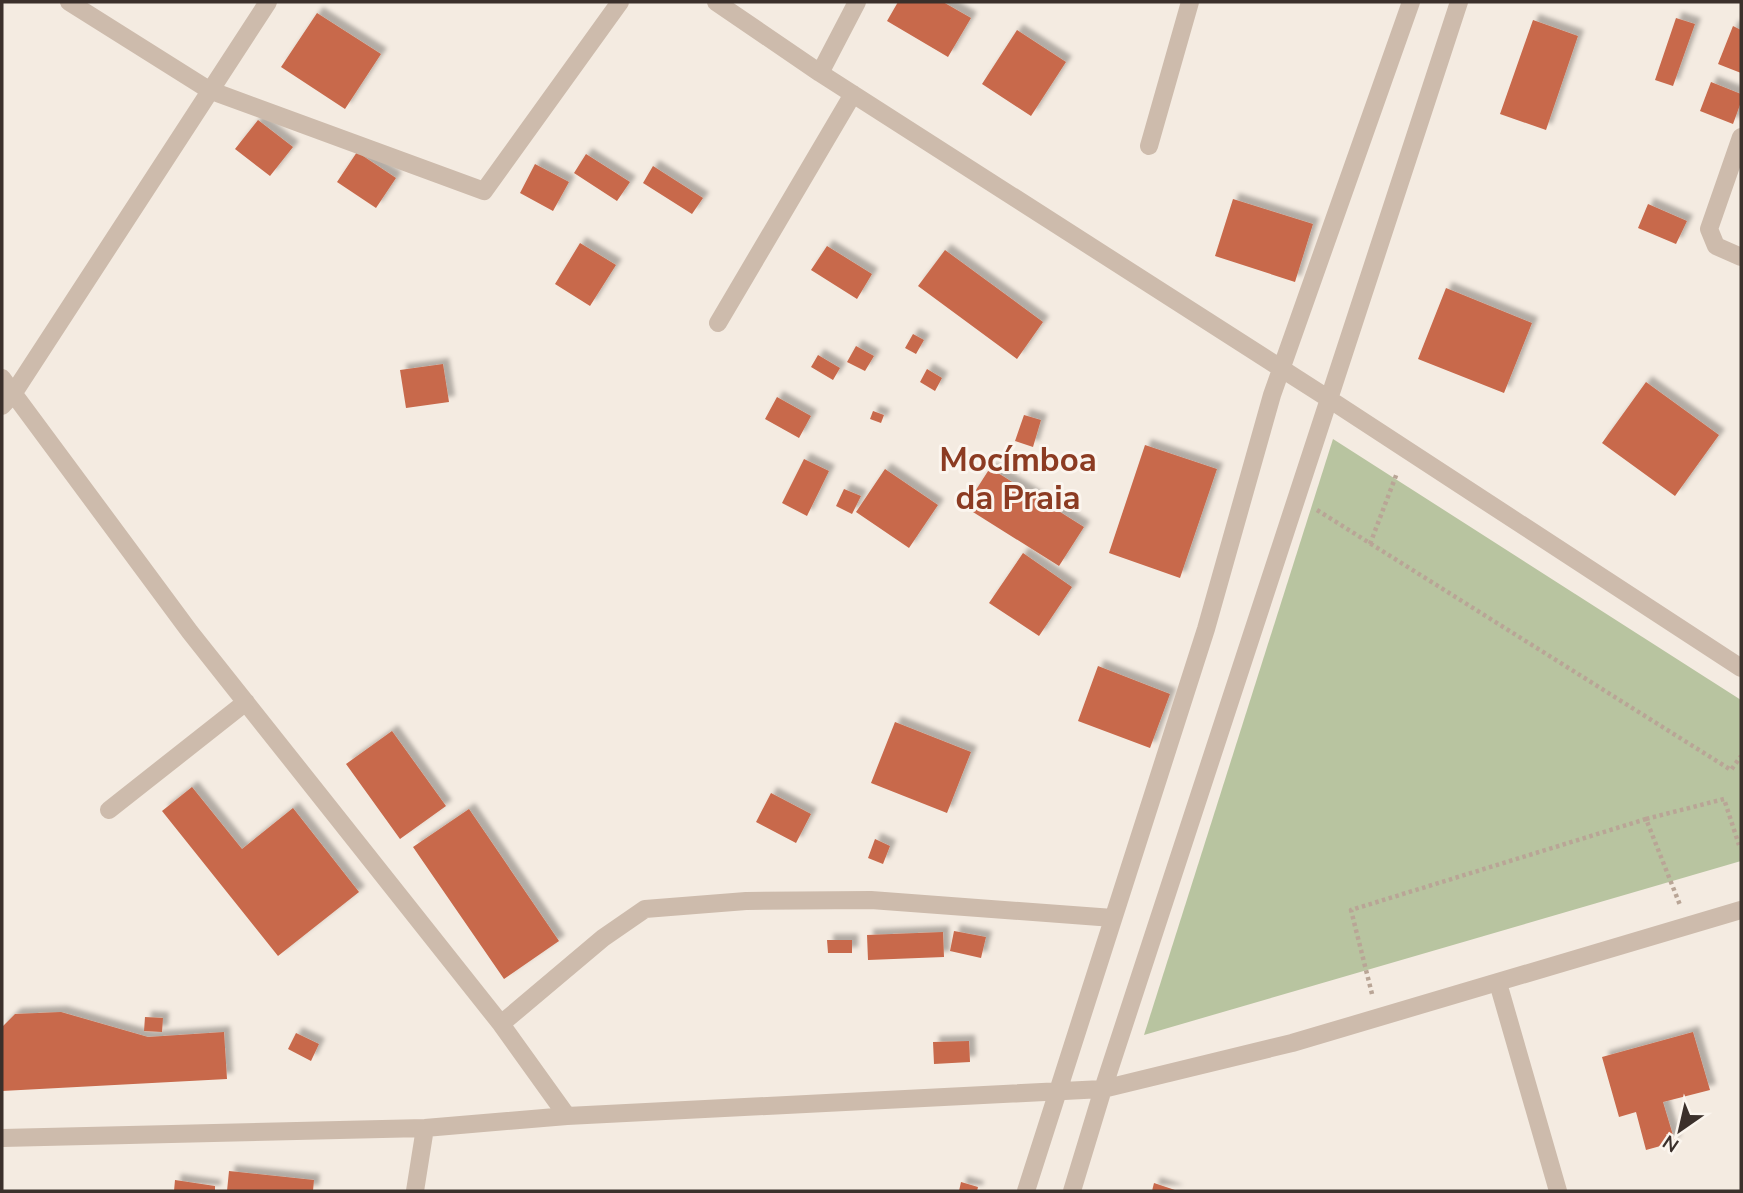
<svg xmlns="http://www.w3.org/2000/svg" width="1743" height="1193" font-family="'Nunito Sans',sans-serif">
	<style>
		.green { fill: #b8c4a0 }
		.building { fill: #c8694b; filter: url(#shadow) }
		.lines { fill: none; stroke-linecap: round; stroke-linejoin: round }
		.path { stroke: #b9a596; stroke-width: 4.5; stroke-dasharray: 3.5 3.5; stroke-linecap: butt }
		.minor { stroke: #cdbbac; stroke-width: 18 }
		.labels { text-anchor: middle; stroke-width: 6; stroke-linejoin: round; paint-order: stroke }
		.town-label { font-size: 33px; font-weight: bold; fill: #8c3b22; stroke: #fbf5ee }
	</style>
	<defs>
		<filter id="shadow"><feDropShadow dx="6" dy="-6" stdDeviation="2" flood-color="#0004"/></filter>
	</defs>
	<rect width="100%" height="100%" fill="#f4ebe1"/>
	<path class="green" d="M1333,439l408,261v161l-597,174z"/>
	<path class="building" d="M898,2h45l28,16 -23,39 -61,-36z
		M317,13l64,41 -36,55 -64,-42z
		M1676,18l19,6 -22,62 -18,-6z
		M1533,20l45,16 -32,94 -46,-16z
		M1733,26l8,4v43l-23,-9z
		M1017,30l49,32 -35,54 -49,-32z
		M1711,82l30,12v8l-8,22 -33,-13z
		M258,120l35,27 -23,29 -35,-27z
		M357,152l39,26 -20,30 -39,-26z
		M586,154l44,28 -13,19 -43,-28z
		M535,164l34,18 -16,29 -33,-18z
		M653,166l50,32 -11,16 -49,-31z
		M1233,199l80,25 -18,58 -80,-26z
		M1648,204l39,17 -11,23 -38,-16z
		M580,243l36,22 -26,41 -35,-22z
		M827,246l45,28 -15,25 -46,-29z
		M945,250l98,72 -26,37 -99,-73z
		M1446,288l86,35 -28,70 -86,-34z
		M913,334l11,6 -8,14 -11,-6z
		M856,346l18,10 -9,15 -18,-9z
		M818,355l22,13 -7,12 -22,-13z
		M443,364l6,38 -43,6 -6,-38z
		M927,369l15,9 -7,13 -15,-9z
		M1646,382l73,53 -44,61 -73,-53z
		M777,397l34,19 -12,22 -34,-19z
		M873,411l11,4 -3,8 -11,-4z
		M1024,415l17,5 -8,27 -18,-6z
		M1145,445l72,24 -37,109 -71,-25z
		M804,459l25,12 -22,45 -25,-13z
		M990,468l94,59 -25,39 -94,-59z
		M885,469l53,36 -29,43 -53,-36z
		M844,489l17,7 -9,18 -16,-8z
		M1023,553l49,34 -33,49 -50,-33z
		M1098,666l72,28 -20,54 -72,-27z
		M895,722l76,30 -24,61 -76,-30z
		M392,731l54,75 -46,33 -54,-75z
		M192,787l50,62 51,-41 66,84 -81,64 -116,-145z
		M771,793l40,21 -15,29 -40,-21z
		M469,809l90,132 -55,38 -91,-132z
		M875,839l15,7 -7,18 -15,-6z
		M954,931l32,6 -5,21 -31,-7z
		M943,932l1,25 -76,3 -1,-25z
		M827,940h25v13h-24z
		M61,1012l87,25 76,-5 3,47 -225,12v-64l13,-13z
		M145,1017l18,1 -1,14 -18,-1z
		M1693,1032l17,58 -47,12 12,40 -29,8 -10,-38 -17,5 -17,-60z
		M296,1033l23,11 -8,17 -23,-12z
		M969,1041l1,21 -36,2 -1,-22z
		M229,1171l85,9 -1,11h-86z
		M175,1180l40,6v5h-41z
		M961,1182l17,5 -1,4h-18z
		M1154,1183l24,8h-26z"/>
	<g class="lines">
		<path class="path" d="M1317,510l414,260 10,-14
			M1370,544l27,-71
			M1646,819l78,-20 15,46
			M1372,994l-21,-84 295,-91 34,86"/>
		<path class="minor" d="M69,2l140,88 275,101 136,-189
			M716,2l104,71 509,326 412,269
			M820,73l37,-71
			M1741,137l-32,92 7,17 25,11
			M1149,146l41,-144
			M718,323l135,-229
			M2,378l188,254 311,392 66,92
			M2,406l11,-12 255,-392
			M109,810l137,-108
			M1498,983l60,208
			M501,1024l102,-86 42,-29 101,-8 125,-1 242,18
			M2,1138l423,-10 142,-12 536,-27 189,-46 449,-133
			M415,1191l10,-63
			M1026,1191l180,-562 66,-234 139,-393
			M1072,1191l31,-102 356,-1087"/>
	</g>
	<g class="labels">
		<g class="town-label">
			<text x="1018" y="471">Mocímboa<tspan x="1018" dy="38">da Praia</tspan></text>
		</g>
	</g>
	<rect width="1743" height="1193" fill="none" stroke="#3b302b" stroke-width="7"/>
	<g transform="translate(1680 1130) rotate(214)" stroke="#fbf5ee" stroke-width="5" paint-order="stroke">
	<path d="M0-5L12 26L0 18L-12 26Z" fill="#3b302b"/>
	<text y="-10" font-size="19" font-weight="bold" text-anchor="middle" fill="#3b302b">N</text>
	</g>
</svg>
